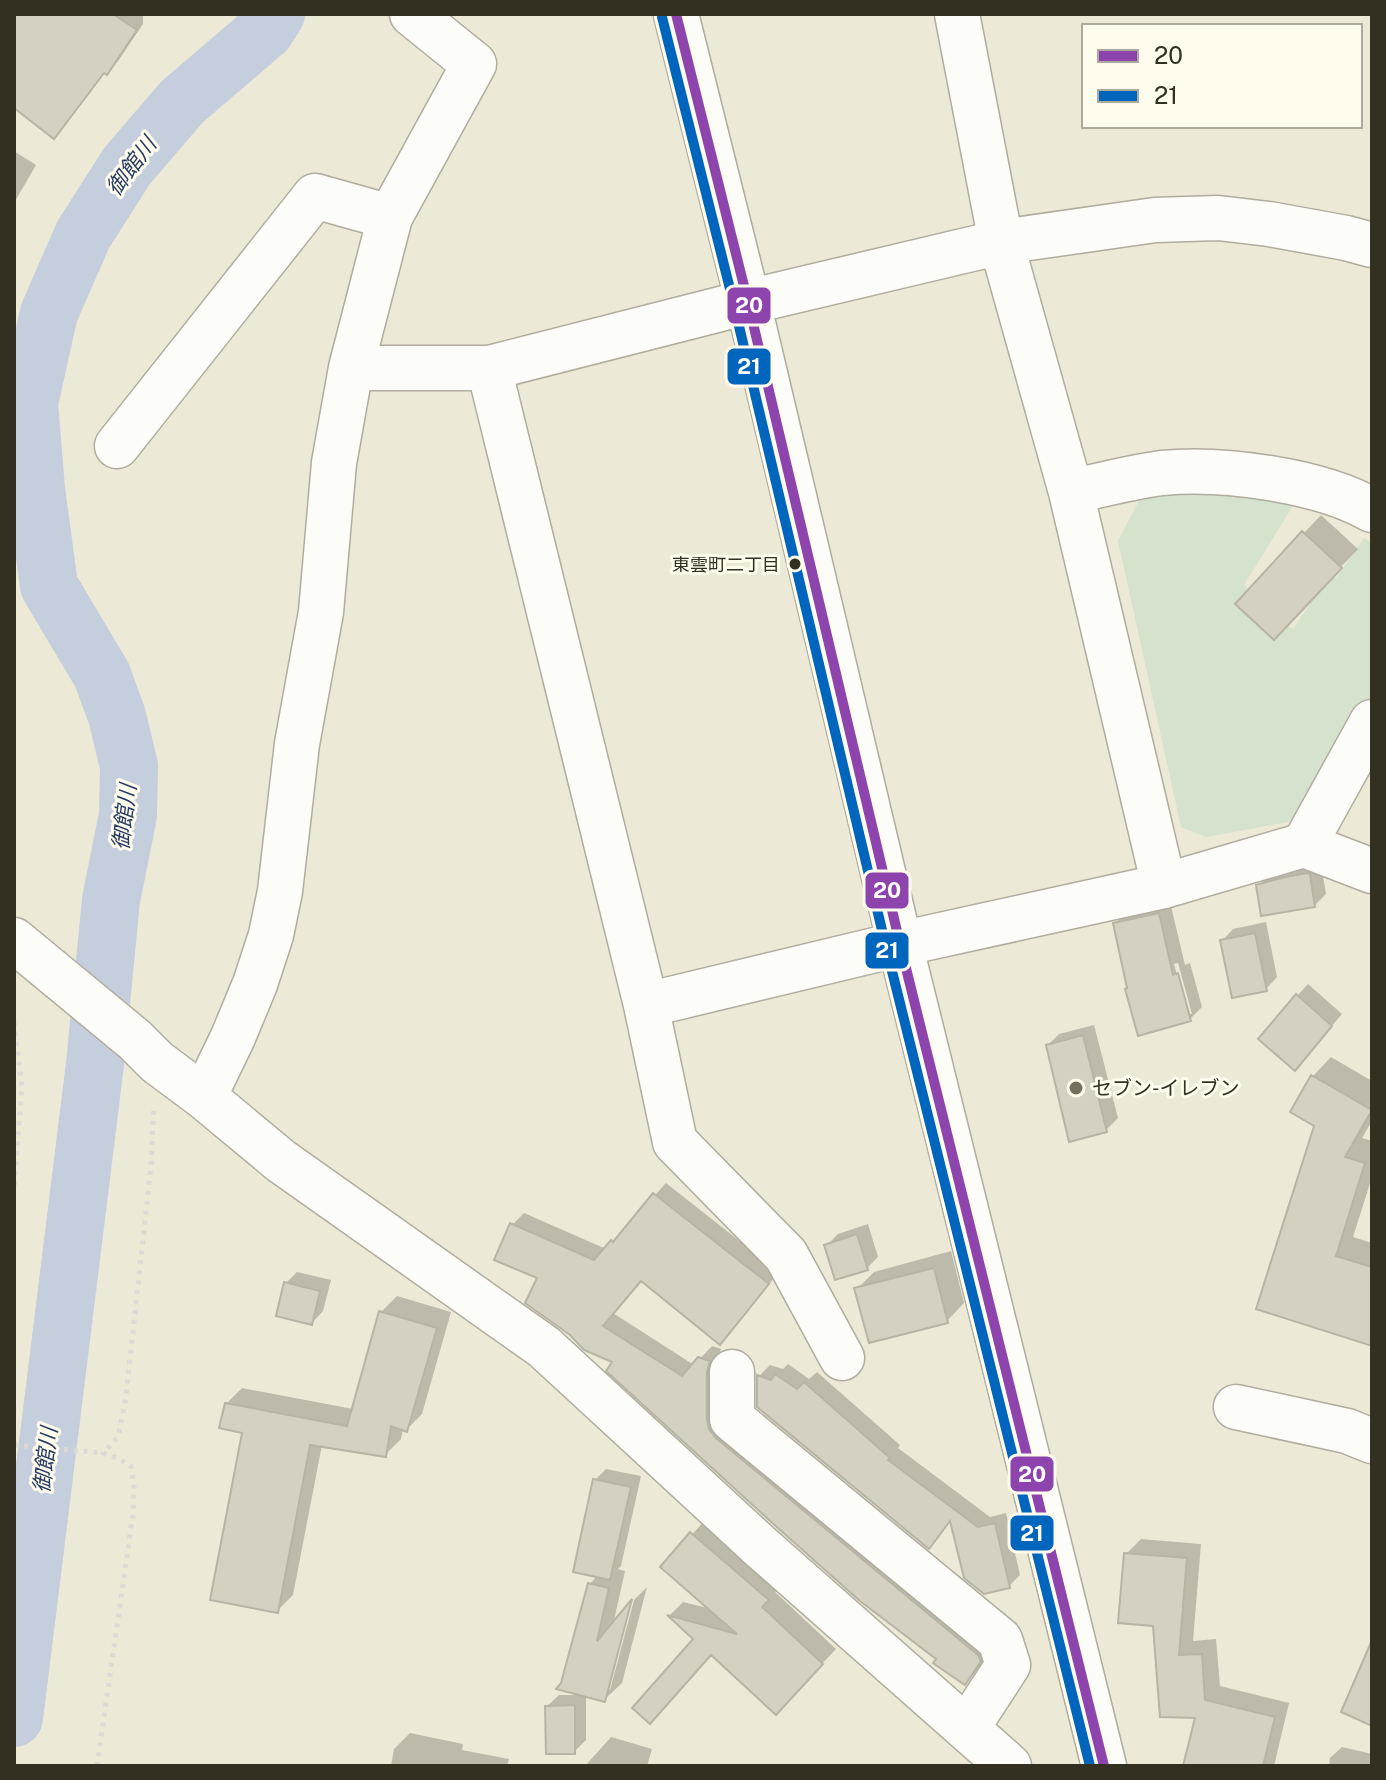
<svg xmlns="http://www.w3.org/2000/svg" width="1386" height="1780" font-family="'Public Sans','Noto Sans JP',sans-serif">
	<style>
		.green { fill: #d5e2ce }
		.shadow { fill: #0003; fill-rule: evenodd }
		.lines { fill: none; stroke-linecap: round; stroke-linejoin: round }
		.stream { stroke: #c4cedc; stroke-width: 10 }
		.river { stroke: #c4cedc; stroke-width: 58 }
		.building { fill: #d4d1c3; stroke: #b7b4a6; stroke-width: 2 }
		.minor-casing { stroke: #b0ac9e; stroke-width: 47 }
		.path { stroke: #dbdad4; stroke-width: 5; stroke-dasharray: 4 6; stroke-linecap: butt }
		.minor { stroke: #fcfcf9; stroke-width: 44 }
		.bus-1-casing { stroke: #fffcee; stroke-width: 16 }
		.bus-2-casing { stroke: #fffcee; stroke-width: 16 }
		.bus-1 { stroke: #8e44ad; stroke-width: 10 }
		.bus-2 { stroke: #0065bd; stroke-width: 10 }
		.bus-dot { fill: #333022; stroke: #fffcee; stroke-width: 3 }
		.poi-dot { fill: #747161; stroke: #fffcee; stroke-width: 3 }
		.labels { text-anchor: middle; stroke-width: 6; stroke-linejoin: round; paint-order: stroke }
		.bus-label { font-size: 18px; fill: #333022; stroke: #fffcee; text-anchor: end }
		.poi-label { font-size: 20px; fill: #333022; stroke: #fffcee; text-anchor: start }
		.water-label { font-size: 22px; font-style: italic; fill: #273c63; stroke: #fffcee }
		.line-badge { stroke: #fffcee; stroke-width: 3 }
		.badge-label { font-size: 22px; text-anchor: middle; font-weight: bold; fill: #fff }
	</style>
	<rect width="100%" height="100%" fill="#ede9d7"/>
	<path class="green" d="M1144,491l107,4 43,9 -50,81 13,10 -3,6 39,28 38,-56 5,5 28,-40 8,5v158l-68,118 -98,18 -25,-10 -63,-286z"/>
	<path class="shadow" d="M14,14h127l2,1v9l-25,37 -13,11 -40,53 -11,11 -40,-30z
		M14,151l22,14 -22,38z
		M1321,515l37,34 -67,71 -53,-17z
		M1321,864l5,30 -12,12 -56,-20 12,-12z
		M1170,902l15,63 5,-2 12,44 -12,12 -75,-95 11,-12zM1178,963l14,51h-5l-13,-50z
		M1266,922l11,55 -11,12 -44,-48 11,-12z
		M1308,984l34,30 -36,42 -9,-60z
		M1094,1025l24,93 -12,12 -58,-85 11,-11z
		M1331,1057l41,24v40l-10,17 10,3v36l-19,60 19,6v101l-114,-36 58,-183 -24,-14 21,-35z
		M666,1183l113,89 -47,59 -12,12 -78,-64 -29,34 81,52 18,-19 9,3 -3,10v47l274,242 -15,23 -12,12 -351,-322 -74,-84 -28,-52 12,-12 82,36z
		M868,1224l10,33 -11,11 -40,-23 11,-11z
		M951,1251l13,52 -17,18 -90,-32 17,-17z
		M297,1272l34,8 -8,31 -11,12 -26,-40z
		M397,1296l54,16 -29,102 -15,15 -4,-1 -2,11 -16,16 -63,-10 -29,150 -16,16 -33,-180 -18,-27 16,-16 111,21 28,-97z
		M788,1364l21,15 8,-7 83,73 -2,3 92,69 16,-4 14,62 -11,11 -57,-66 -23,27 -170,-171 11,-11 13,4z
		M606,1469l35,7 -20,90 -3,3 7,2 -12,54 -7,64 4,1 24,-90 13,-13 -25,96 -18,17 -18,-5v45l-12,12 -27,-46 12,-11h21l-17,-11 27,-100 8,-9 -3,-95z
		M706,1519l75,66 -6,7 61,57 -46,49 -94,-59 -26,-24 13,-13 29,7 -49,-42z
		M1141,1539l60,5 -8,97 23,-2 4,47 69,17 -15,63h-89l13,-50 -43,-92 -29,-70z
		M410,1733l53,11 -1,6 47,9 -2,7h-116l3,-17z
		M611,1737l41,12 -5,17h-62z
		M1342,1747l30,7v12h-43l1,-8z"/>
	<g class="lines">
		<path class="stream" d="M14,404l15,-1"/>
		<path class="river" d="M14,1718l81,-654 16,-164 17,-85 1,-49 -12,-50 -15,-41 -53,-89 -13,-97 -7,-86 20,-90 34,-78 44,-69 55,-64 84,-72 10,-16"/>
	</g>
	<path class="building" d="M14,14h99l24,16 -30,45 -3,-2 -50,66 -40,-31z
		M1302,531l40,37 -68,72 -39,-36z
		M1308,873l2,1 5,33 -54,9 -5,-31 29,-8z
		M1159,913l14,62 5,-2 13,48 -53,15 -13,-47 2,-1 -14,-65z
		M1255,933l12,58 -35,7 -12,-58z
		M1296,994l36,32 -37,45 -37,-32z
		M1083,1035l24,97 -38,10 -23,-97z
		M1311,1075l61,35 -27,47 20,6 -29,93 36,11v79l-116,-37 58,-183 -24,-14z
		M653,1193l116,91 -49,61 -79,-64 -38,45 79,50 16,-19 12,4 -3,11v47l2,10 7,9 262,217 3,6 -16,24 -32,-22 3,-4 -76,-58 -81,-72 -173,-158 6,-9 -28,-12 -14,-15 -45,-32 12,-25 -43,-18 16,-37 84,37 17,-20 2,2z
		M857,1234l11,36 -33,10 -11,-35z
		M934,1268l14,55 -79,20 -15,-55z
		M284,1282l36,9 -8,34 -36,-9z
		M379,1311l58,17 -30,104 -16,-6 -5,31 -76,-12 -32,168 -68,-13 32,-167 -23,-5 6,-25 122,23z
		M775,1374l22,15 7,-7 86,76 -2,2 90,67 17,-4 15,65 -26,6 -20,-16 -14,-57 -21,28 -172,-142v-32l14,5z
		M593,1479l38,8 -21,93 -37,-8z
		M690,1532l79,68 -7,7 61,57 -47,51 -65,-60 -61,69 -18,-16 61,-69 -26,-24 70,19 -77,-67z
		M1124,1553l63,5 -8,97 23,-1 3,46 70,17 -12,49h-80l12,-48 -35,-1 -7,-91 -35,-3z
		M588,1583l21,5 -12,53 35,-42 -27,103 -49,-13 5,-6z
		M1372,1640v86l-31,-14z
		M575,1705v49h-29l-1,-48z"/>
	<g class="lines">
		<g class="minor-casing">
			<path id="minor" d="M676,14l72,288 152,642 204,822
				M957,14l44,228 70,250 93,394
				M351,368h138l259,-66 253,-60 154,-22 63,-2 51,6 77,14 26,7
				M489,368l157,637 254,-61 264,-58 140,-41 68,26
				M117,446l198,-250 75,21
				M1071,492c30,-7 60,-15 91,-19 59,-6 157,7 210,37
				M1304,845l68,-123
				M14,940l121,100 22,22 47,35 77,64 263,186 218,201 247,218
				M646,1005l29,137 111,113 56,103
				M204,1097l29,-60 22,-53 16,-49 9,-44 17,-147 24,-132 13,-149 17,-95 39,-151 84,-153 -62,-50
				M732,1372v47l268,221 8,25 -41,63
				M1236,1407l111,24 25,10"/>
		</g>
		<path class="path" d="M14,1022l8,65 -8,103
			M14,1445l89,8
			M97,1766l36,-252 1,-27 -3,-21 -14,-8 -14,-5 15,-16 7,-33 26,-238 3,-60"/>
		<use href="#minor" class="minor"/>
		<g class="bus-1-casing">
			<path id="bus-1" d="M676,14l72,288 152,642 204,822"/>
		</g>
		<g class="bus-2-casing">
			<path id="bus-2" d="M662,17l72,288 152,642 204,819"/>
		</g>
		<use href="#bus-1" class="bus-1"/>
		<use href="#bus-2" class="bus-2"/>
	</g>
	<circle class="bus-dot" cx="795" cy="564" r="7"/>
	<circle class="poi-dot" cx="1076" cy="1088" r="8"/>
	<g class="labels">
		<g class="bus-label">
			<text x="780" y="571">東雲町二丁目</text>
		</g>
		<g class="poi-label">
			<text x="1092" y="1095">セブン-イレブン</text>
		</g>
		<g class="water-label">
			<text transform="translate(131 166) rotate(-53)" y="8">御館川</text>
			<text transform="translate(124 817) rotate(-83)" y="8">御館川</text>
			<text transform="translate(45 1460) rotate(-83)" y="8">御館川</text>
		</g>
	</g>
	<g class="line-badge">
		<rect x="726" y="286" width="46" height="39" rx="8" fill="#8e44ad"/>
		<rect x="726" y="347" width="46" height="39" rx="8" fill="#0065bd"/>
		<rect x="864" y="871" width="46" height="39" rx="8" fill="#8e44ad"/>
		<rect x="864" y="931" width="46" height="39" rx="8" fill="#0065bd"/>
		<rect x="1009" y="1455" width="46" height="38" rx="8" fill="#8e44ad"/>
		<rect x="1009" y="1514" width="46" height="38" rx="8" fill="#0065bd"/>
	</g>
	<g class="badge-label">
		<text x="749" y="313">20</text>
		<text x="749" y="374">21</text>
		<text x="887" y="898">20</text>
		<text x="887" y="958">21</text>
		<text x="1032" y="1482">20</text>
		<text x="1032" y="1541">21</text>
	</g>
	<rect width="1386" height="1780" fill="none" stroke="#333022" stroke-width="32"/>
	<rect x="1082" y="24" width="280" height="104" fill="#fffcee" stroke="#adaa9c" stroke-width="2"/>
	<rect x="1098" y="50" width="40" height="12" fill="#8e44ad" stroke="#adaa9c" stroke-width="2"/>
	<text x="1154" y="64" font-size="24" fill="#333022">20</text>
	<rect x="1098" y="90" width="40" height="12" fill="#0065bd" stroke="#adaa9c" stroke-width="2"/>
	<text x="1154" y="104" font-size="24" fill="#333022">21</text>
</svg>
